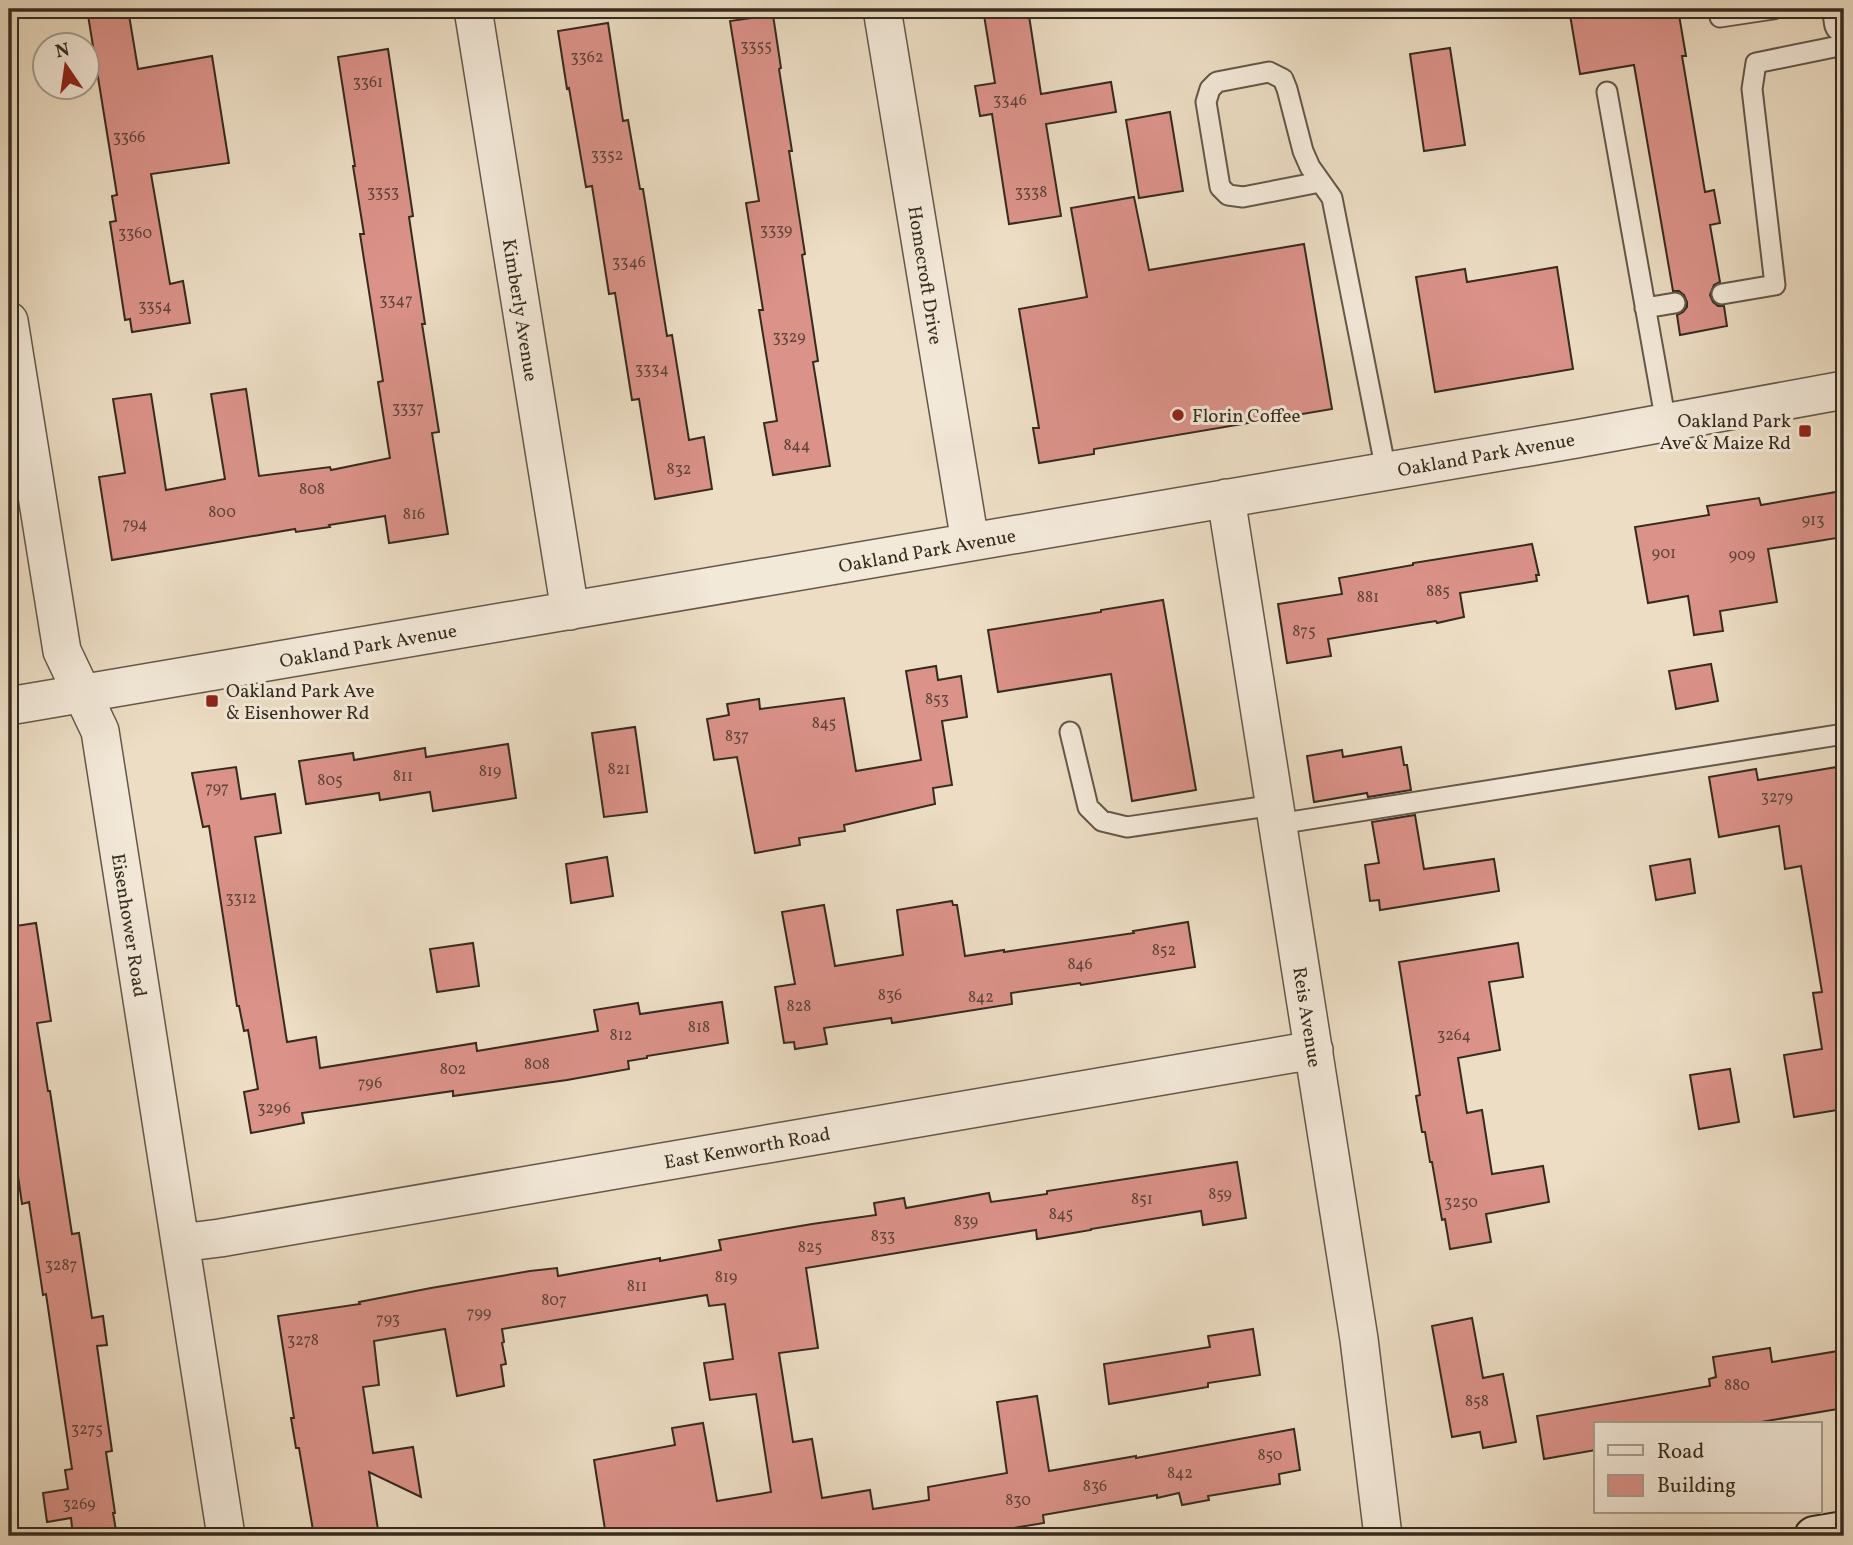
<svg xmlns="http://www.w3.org/2000/svg" width="1853" height="1545" font-family="Vollkorn,serif">
	<style>
		.building { fill: #db9289; stroke: #352b1f; stroke-width: 2 }
		.lines { fill: none; stroke-linecap: round; stroke-linejoin: round }
		.service-casing { stroke: #635848; stroke-width: 23 }
		.minor-casing { stroke: #635848; stroke-width: 40 }
		.tertiary-casing { stroke: #635848; stroke-width: 42 }
		.secondary-casing { stroke: #352b1f; stroke-width: 42 }
		.path { stroke: #352b1f; stroke-width: 4.5; stroke-dasharray: 2 3.5; stroke-linecap: butt }
		.service { stroke: #f3e9d9; stroke-width: 19 }
		.minor { stroke: #f3e9d9; stroke-width: 37 }
		.tertiary { stroke: #f3e9d9; stroke-width: 38 }
		.secondary { stroke: #f3e9d9; stroke-width: 38 }
		.poi-dot { fill: #8f2418; stroke: #f3e9d9; stroke-width: 2.5 }
		.labels { text-anchor: middle; stroke-width: 6; stroke-linejoin: round; paint-order: stroke }
		.number-label { font-size: 16px; fill: #5e453a }
		.street-label { font-size: 19px; fill: #352b1f; stroke: #f3e9d9 }
		.poi-label { font-size: 19px; fill: #352b1f; stroke: #f3e9d9; text-anchor: start }
	</style>
	<rect width="100%" height="100%" fill="#ecddc4"/>
	<filter id="stains"><feTurbulence type="fractalNoise" baseFrequency=".00286" numOctaves="4"/><feColorMatrix values="0 0 0 0 .2 0 0 0 0 .09 0 0 0 0 .02 0 0 0 .5 -.17"/></filter>
	<radialGradient id="worn" r=".72"><stop offset=".6" stop-color="#630" stop-opacity="0"/><stop offset="1" stop-color="#630" stop-opacity=".3"/></radialGradient>
	<path class="building" d="M87,9h41l10,60 74,-13 17,107 -78,11 19,110 13,-3 7,42 -58,9 -2,-13 -5,1 -15,-98 6,-1 -4,-25 5,-1z
		M983,9h45l13,85 70,-12 5,30 -70,12 15,92 -52,8 -17,-110 -12,2 -5,-30 20,-3z
		M1569,9h109l8,47h-4l23,136 9,-2 6,33 -10,2 10,57 -6,3 -4,10 3,7 5,4h6l3,20 -47,9 -3,-20 6,-3 4,-5v-5l-3,-7 -5,-4h-6l-39,-226 -54,9z
		M773,15l8,53 -2,1 13,82h-3l16,103 -3,1 16,106 -5,1 17,104 -57,9 -9,-52 13,-2 -18,-111h4l-17,-107 13,-2 -29,-180z
		M608,23l15,98 5,-1 12,69h3l24,147 5,-1 17,105 15,-3 8,52 -57,10 -16,-100 -7,1 -17,-107 -6,1 -17,-108 -6,1 -17,-99 -2,1 -9,-58z
		M1450,48l15,97 -41,6 -14,-97z
		M388,49l25,167 -4,1 16,107h-3l17,108 -7,1 16,101 -59,9 -4,-27 -56,9 1,2 -34,5 -1,-3 -183,31 -13,-83 26,-4 -12,-74 38,-5 15,96 59,-11 -14,-85 35,-5 13,87 71,-9 1,3 59,-12 -12,-76 5,-1 -23,-147h4l-11,-68h2l-17,-109z
		M1170,112l13,79 -44,7 -13,-78z
		M1134,197l15,73 155,-26 28,165 -238,40v5l-55,9 -6,-35h6l-20,-119 68,-12 -16,-89z
		M1557,267l16,102 -138,23 -19,-115 49,-8 2,13z
		M1836,492l7,45 -75,12 9,53 -57,9 3,20 -29,4 -6,-39 -40,7 -13,-76 74,-12 -2,-9 52,-8 2,7z
		M1532,544l7,31h-3l1,6 -77,12 4,24 -27,6 -1,-2 -13,2 -95,16 3,17 -44,7 -9,-59 64,-10 -3,-16 74,-13v-2z
		M1163,600l33,190 -64,11 -21,-127 -113,18 -10,-62 113,-18v-2z
		M1711,664l7,37 -42,8 -7,-38z
		M936,666l2,14 23,-4 6,41 -25,4 10,64 -19,3 2,16 -91,21 1,6 -46,7 1,7 -45,8 -18,-96 -23,3 -7,-41 22,-4 -2,-11 32,-5 1,10 84,-11 12,73 65,-11 -15,-89z
		M635,727l12,85 -43,5 -12,-84z
		M508,744l8,54 -83,13 -3,-19 -50,8 -1,-7 -73,11 -7,-43 54,-8 1,7 71,-12 1,9z
		M1401,747l3,18h3l4,25 -43,7 -1,-4 -53,9 -7,-46 35,-6 1,7z
		M236,767l5,32 34,-5 6,39 -26,4 32,205 29,-5 4,31 156,-25 1,8 121,-20 -4,-21 44,-7 2,11 82,-12 6,41 -81,13v2l-19,3 1,8 -62,11 -114,16v-5l-151,22 2,10 -53,10 -7,-41 14,-3 -10,-59 -4,1 -5,-25h-2l-28,-180 -6,1 -11,-54z
		M1837,767l7,45v297l-50,8 -10,-62 38,-6 -9,-56 9,-1 -21,-126 -16,3 -6,-43 -60,11 -10,-60 47,-8 2,11z
		M1415,815l9,54 70,-10 5,32 -119,19 -1,-10 -9,1 -5,-36 14,-2 -7,-41z
		M607,857l6,39 -42,7 -5,-39z
		M1690,859l5,34 -39,7 -6,-34z
		M952,901l1,4h4l8,51 39,-6v2l130,-19 -1,-2 55,-9 7,45 -114,18 -1,-2 -69,10 1,11 -120,19 -1,-5 -67,10 3,16 -32,5 -1,-7 -10,1 -9,-56 20,-3 -13,-72 42,-7 11,61 68,-11 -6,-45z
		M36,923l15,98 -14,2 11,68h2l22,143 7,-1 13,85 11,-2 4,29 -10,1 15,105 -6,1 9,61h-2l4,23h-44l-2,-18 -24,4 -4,-29 25,-4 -3,-19 7,-1 -26,-175 -3,1 -14,-93 -7,2 -13,-91v-186z
		M473,943l6,43 -42,6 -7,-43z
		M1518,943l5,34 -34,5 11,68 -42,8 9,55 15,-3 10,64 51,-8 6,36 -63,12 5,28 -41,7 -5,-30 -3,1 -10,-58h-2l-5,-30h-3l-6,-36 4,-1 -21,-133z
		M1730,1069l9,53 -40,7 -9,-54z
		M1237,1162l9,56 -43,7 -2,-14 -110,18v1l-54,9 -1,-9 -230,38 12,80 -39,5 14,89 19,-3 10,59 48,-8 3,19 56,-9 -1,-13 79,-14 -10,-71 40,-6 12,75 87,-15v2l158,-29 6,41 -21,4 1,10 -72,12 1,4 -27,5 -3,-12 -22,5v-3l-114,20 1,8 -79,13h-359l-12,-76 81,-15 -3,-17 31,-5 14,78 54,-9 -15,-98 -46,6 -6,-37 29,-4 -8,-55 -16,2 -2,-11 -205,34 2,13 -2,1 4,21 -5,1 3,21 -47,10 -12,-67 -71,12 5,44 -16,2 10,66 40,-6 8,50 -52,-25 10,64h-65l-15,-88h-3l-5,-30h3l-16,-102 82,-12 -1,-2 72,-14 99,-17 27,-3 1,8 102,-18v3l61,-11 -2,-10 93,-16 64,-9 -2,-12 30,-5 2,10 83,-15 2,9 56,-8v-3z
		M1472,1318l11,60 20,-4 13,68 -33,6 -3,-16 -28,5 -20,-111z
		M1253,1329l7,46 -52,8v4l-99,17 -5,-40 106,-17 -2,-11z
		M1770,1348l2,14 72,-12v58l-95,16h-153v26l-52,9 -7,-43 173,-30 -1,-7 7,-2 -3,-20z"/>
	<g class="lines">
		<g class="service-casing">
			<path id="service" d="M1720,17l53,-8
				M1607,92l59,331
				M1320,182l-77,15 -15,-2 -8,-8 -14,-85 4,-13 7,-7 52,-10 14,7 4,10 16,62 7,16 22,31 54,273
				M1722,294l53,-9 -23,-196 4,-26 88,-18
				M1645,308l30,-5
				M1070,732l18,75 14,14 25,6 148,-22
				M1278,824l566,-90"/>
		</g>
		<g class="minor-casing">
			<path id="minor" d="M473,9l97,602
				M882,9l88,533
				M9,321l53,330 38,80 126,805
				M1226,498l133,841 24,197
				M9,706l1567,-267 268,-49
				M180,1243l40,-5 1094,-188"/>
		</g>
		<g class="tertiary-casing">
			<path id="tertiary" d="M1842,9l2,14"/>
		</g>
		<g class="secondary-casing">
			<path id="secondary" d="M1814,1536l30,-5"/>
		</g>
		<path class="path" d="M1438,1535l1,1"/>
		<use href="#service" class="service"/>
		<use href="#minor" class="minor"/>
		<use href="#tertiary" class="tertiary"/>
		<use href="#secondary" class="secondary"/>
	</g>
	<g class="poi-dot">
		<circle cx="1178" cy="415" r="7"/>
		<rect x="1798" y="424" width="14" height="14" rx="3.5"/>
		<rect x="205" y="694" width="14" height="14" rx="3.5"/>
	</g>
	<g class="labels">
		<g class="number-label">
			<text x="756" y="51">3355</text>
			<text x="587" y="62">3362</text>
			<text x="368" y="87">3361</text>
			<text x="1010" y="105">3346</text>
			<text x="129" y="142">3366</text>
			<text x="607" y="160">3352</text>
			<text x="383" y="197">3353</text>
			<text x="1031" y="197">3338</text>
			<text x="776" y="235">3339</text>
			<text x="135" y="238">3360</text>
			<text x="629" y="267">3346</text>
			<text x="396" y="305">3347</text>
			<text x="155" y="311">3354</text>
			<text x="789" y="342">3329</text>
			<text x="652" y="374">3334</text>
			<text x="408" y="413">3337</text>
			<text x="797" y="450">844</text>
			<text x="679" y="474">832</text>
			<text x="312" y="494">808</text>
			<text x="222" y="517">800</text>
			<text x="414" y="519">816</text>
			<text x="1813" y="525">913</text>
			<text x="135" y="529">794</text>
			<text x="1664" y="558">901</text>
			<text x="1742" y="560">909</text>
			<text x="1438" y="596">885</text>
			<text x="1368" y="602">881</text>
			<text x="1304" y="636">875</text>
			<text x="937" y="704">853</text>
			<text x="824" y="728">845</text>
			<text x="737" y="741">837</text>
			<text x="619" y="774">821</text>
			<text x="490" y="776">819</text>
			<text x="403" y="781">811</text>
			<text x="330" y="785">805</text>
			<text x="217" y="793">797</text>
			<text x="1777" y="802">3279</text>
			<text x="241" y="903">3312</text>
			<text x="1164" y="955">852</text>
			<text x="1080" y="969">846</text>
			<text x="890" y="1000">836</text>
			<text x="981" y="1002">842</text>
			<text x="799" y="1011">828</text>
			<text x="699" y="1032">818</text>
			<text x="621" y="1040">812</text>
			<text x="1454" y="1040">3264</text>
			<text x="537" y="1069">808</text>
			<text x="453" y="1074">802</text>
			<text x="370" y="1088">796</text>
			<text x="274" y="1113">3296</text>
			<text x="1220" y="1199">859</text>
			<text x="1142" y="1204">851</text>
			<text x="1461" y="1207">3250</text>
			<text x="1061" y="1219">845</text>
			<text x="966" y="1226">839</text>
			<text x="883" y="1241">833</text>
			<text x="810" y="1252">825</text>
			<text x="61" y="1270">3287</text>
			<text x="726" y="1282">819</text>
			<text x="637" y="1291">811</text>
			<text x="554" y="1305">807</text>
			<text x="479" y="1318">799</text>
			<text x="388" y="1324">793</text>
			<text x="303" y="1345">3278</text>
			<text x="1737" y="1390">880</text>
			<text x="1477" y="1406">858</text>
			<text x="87" y="1434">3275</text>
			<text x="1270" y="1460">850</text>
			<text x="1180" y="1478">842</text>
			<text x="1095" y="1491">836</text>
			<text x="1018" y="1505">830</text>
			<text x="79" y="1509">3269</text>
		</g>
		<g class="street-label">
			<text transform="translate(926 275) rotate(81)" y="7">Homecroft Drive</text>
			<text transform="translate(521 310) rotate(81)" y="7">Kimberly Avenue</text>
			<text transform="translate(1486 454) rotate(-10)" y="7">Oakland Park Avenue</text>
			<text transform="translate(927 550) rotate(-10)" y="7">Oakland Park Avenue</text>
			<text transform="translate(368 645) rotate(-10)" y="7">Oakland Park Avenue</text>
			<text transform="translate(130 925) rotate(81)" y="7">Eisenhower Road</text>
			<text transform="translate(1308 1017) rotate(81)" y="7">Reis Avenue</text>
			<text transform="translate(747 1147) rotate(-10)" y="7">East Kenworth Road</text>
		</g>
		<g class="poi-label">
			<text x="1192" y="422">Florin Coffee</text>
			<text x="1791" y="427" text-anchor="end">Oakland Park<tspan x="1791" dy="22">Ave &amp; Maize Rd</tspan></text>
			<text x="226" y="697">Oakland Park Ave<tspan x="226" dy="22">&amp; Eisenhower Rd</tspan></text>
		</g>
	</g>
	<rect width="1853" height="1545" fill="none" stroke="#ecddc4" stroke-width="35"/>
	<rect x="10" y="10" width="1832" height="1524" fill="none" stroke="#352b1f" stroke-width="3.5"/>
	<rect x="18" y="18" width="1818" height="1510" fill="none" stroke="#352b1f" stroke-width="2"/>
	<rect x="1594" y="1422" width="228" height="91" fill="#f3e9d9" stroke="#a79d8f" stroke-width="2"/>
	<rect x="1608" y="1445" width="35" height="10" fill="#f3e9d9" stroke="#a79d8f" stroke-width="2"/>
	<text x="1657" y="1458" font-size="21" fill="#352b1f">Road</text>
	<rect x="1608" y="1475" width="35" height="21" fill="#db9289" stroke="#a79d8f" stroke-width="2"/>
	<text x="1657" y="1492" font-size="21" fill="#352b1f">Building</text>
	<g transform="translate(66 66) rotate(347)"><circle r="33" fill="#f3e9d9" stroke="#a79d8f" stroke-width="2"/>
	<path d="M0-5L12 26L0 18L-12 26Z" fill="#8f2418"/>
	<text y="-10" font-size="19" font-weight="bold" text-anchor="middle" fill="#352b1f">N</text>
	</g>
	<rect width="100%" height="100%" filter="url(#stains)"/>
	<rect width="100%" height="100%" fill="url(#worn)"/>
</svg>
